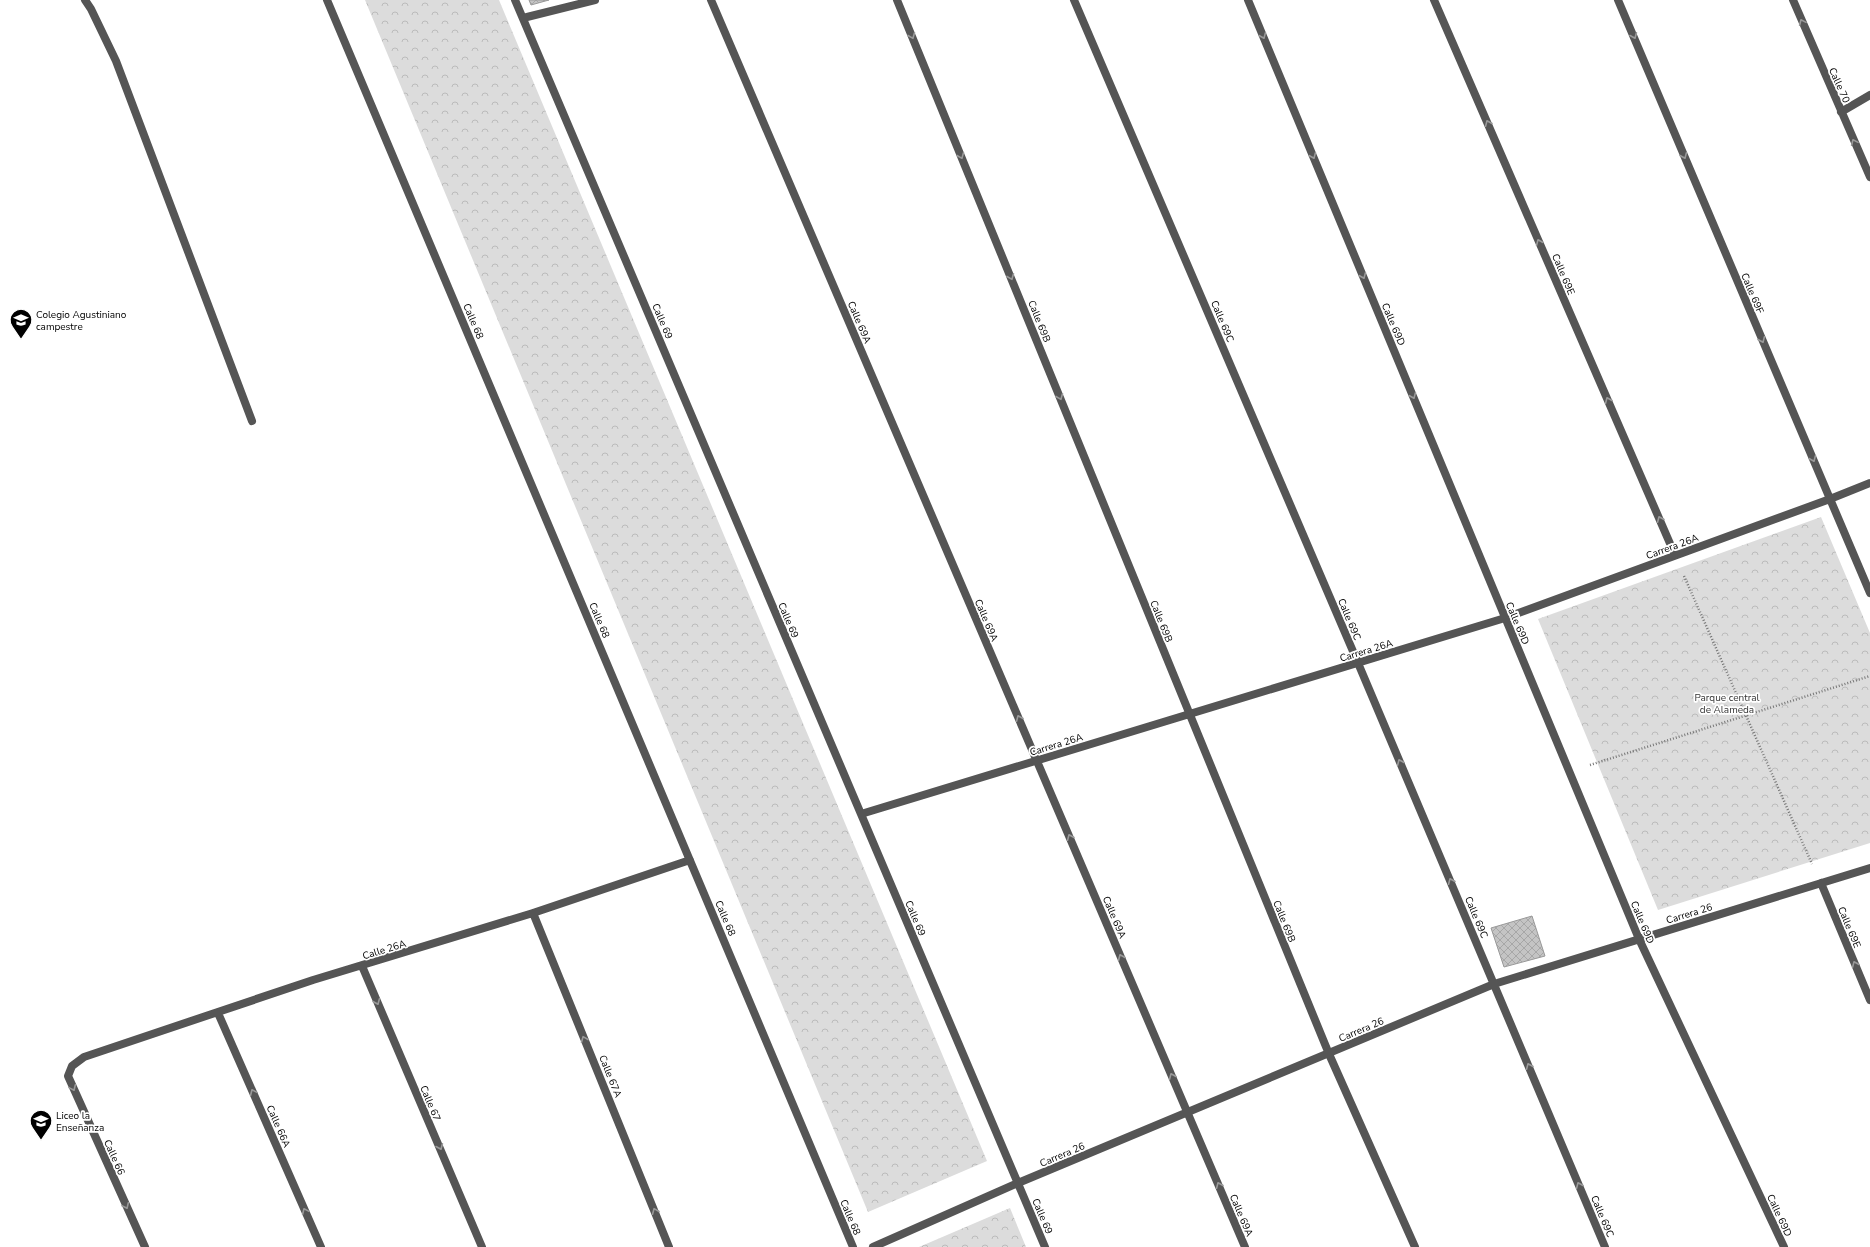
<svg xmlns="http://www.w3.org/2000/svg" width="1870" height="1247" font-family="'Nunito Sans',sans-serif">
	<style>
		.park { fill: url(#park-crowns) }
		.building { fill: url(#building-cross-hatch); stroke: #999 }
		.lines { fill: none; stroke-linecap: round; stroke-linejoin: round }
		.path { stroke: #777; stroke-width: 2.5; stroke-dasharray: 1 2; stroke-linecap: butt }
		.service { stroke: #555; stroke-width: 8 }
		.minor { stroke: #555; stroke-width: 8 }
		.oneway { stroke: #999 }
		.labels { text-anchor: middle; stroke-width: 3.5; stroke-linejoin: round; paint-order: stroke }
		.street-label { font-size: 10px; fill: #000; stroke: #fff }
		.poi-label { font-size: 10px; fill: #000; stroke: #fff; text-anchor: start }
		.park-label { font-size: 10px; fill: #333; stroke: #fff }
	</style>
	<defs>
		<pattern id="park-crowns" width="20" height="18" patternUnits="userSpaceOnUse"><rect width="20" height="18" fill="#dcdcdc"/><path d="M2 6a3 3 0 1 1 6 0M12 15a3 3 0 1 1 6 0" fill="none" stroke="#bbb"/></pattern>
		<pattern id="building-cross-hatch" width="8" height="8" patternUnits="userSpaceOnUse"><rect width="8" height="8" fill="#c4c4c4"/><path d="M0 0l8 8M0 8l8-8" fill="none" stroke="#a7a7a7"/></pattern>
	</defs>
	<rect width="100%" height="100%" fill="#fff"/>
	<path class="park" d="M365,0h134l488,1161 -119,51z
		M1821,517l49,116v210l-212,67 -120,-291z
		M1010,1208l16,39h-107z"/>
	<path class="building" d="M529,0h20l-18,5z
		M1532,916l13,40 -41,11 -13,-39z"/>
	<g class="lines">
		<path class="path" d="M1684,576l128,288
			M1590,765l280,-89"/>
		<path class="service" d="M85,0l6,9 25,52 136,360"/>
		<path class="minor" d="M327,0l526,1247
			M515,0l530,1247
			M711,0l534,1247
			M897,0l432,1054 86,193
			M1074,0l284,663 247,584
			M1248,0l391,939 145,308
			M1434,0l241,555
			M1618,0l252,593
			M1793,0l77,177
			M523,18l72,-18
			M1841,112l29,-17
			M861,814l644,-196 325,-119 40,-16
			M1821,883l49,117
			M533,913l136,334
			M362,966l120,281
			M218,1013l103,234
			M145,1247l-77,-171 4,-10 12,-9 229,-77 220,-67 157,-53
			M873,1247l145,-64 476,-199 376,-116"/>
	</g>
	<defs><path id="oneway-chevron" d="M-2-3.5L2.5 0L-2 3.5" fill="none" stroke-width="1.6" stroke-linecap="round" stroke-linejoin="round"/></defs>
	<g class="oneway">
		<use href="#oneway-chevron" transform="translate(1802 22) rotate(-114)"/>
		<use href="#oneway-chevron" transform="translate(912 36) rotate(68)"/>
		<use href="#oneway-chevron" transform="translate(1263 36) rotate(67)"/>
		<use href="#oneway-chevron" transform="translate(1634 36) rotate(67)"/>
		<use href="#oneway-chevron" transform="translate(1488 123) rotate(-113)"/>
		<use href="#oneway-chevron" transform="translate(1854 142) rotate(-114)"/>
		<use href="#oneway-chevron" transform="translate(961 156) rotate(68)"/>
		<use href="#oneway-chevron" transform="translate(1313 156) rotate(67)"/>
		<use href="#oneway-chevron" transform="translate(1684 156) rotate(67)"/>
		<use href="#oneway-chevron" transform="translate(1539 242) rotate(-113)"/>
		<use href="#oneway-chevron" transform="translate(1363 276) rotate(67)"/>
		<use href="#oneway-chevron" transform="translate(1011 277) rotate(68)"/>
		<use href="#oneway-chevron" transform="translate(1762 340) rotate(67)"/>
		<use href="#oneway-chevron" transform="translate(1413 396) rotate(67)"/>
		<use href="#oneway-chevron" transform="translate(1060 397) rotate(68)"/>
		<use href="#oneway-chevron" transform="translate(1608 400) rotate(-113)"/>
		<use href="#oneway-chevron" transform="translate(1813 459) rotate(67)"/>
		<use href="#oneway-chevron" transform="translate(1660 519) rotate(-113)"/>
		<use href="#oneway-chevron" transform="translate(1019 718) rotate(-113)"/>
		<use href="#oneway-chevron" transform="translate(1400 762) rotate(-113)"/>
		<use href="#oneway-chevron" transform="translate(1070 837) rotate(-113)"/>
		<use href="#oneway-chevron" transform="translate(1451 881) rotate(-113)"/>
		<use href="#oneway-chevron" transform="translate(1121 957) rotate(-113)"/>
		<use href="#oneway-chevron" transform="translate(1855 964) rotate(-113)"/>
		<use href="#oneway-chevron" transform="translate(377 1002) rotate(67)"/>
		<use href="#oneway-chevron" transform="translate(584 1039) rotate(-112)"/>
		<use href="#oneway-chevron" transform="translate(1529 1066) rotate(-113)"/>
		<use href="#oneway-chevron" transform="translate(1172 1076) rotate(-113)"/>
		<use href="#oneway-chevron" transform="translate(73 1088) rotate(66)"/>
		<use href="#oneway-chevron" transform="translate(253 1092) rotate(-114)"/>
		<use href="#oneway-chevron" transform="translate(440 1147) rotate(67)"/>
		<use href="#oneway-chevron" transform="translate(1219 1185) rotate(-113)"/>
		<use href="#oneway-chevron" transform="translate(1579 1185) rotate(-113)"/>
		<use href="#oneway-chevron" transform="translate(126 1206) rotate(65)"/>
		<use href="#oneway-chevron" transform="translate(305 1211) rotate(-114)"/>
		<use href="#oneway-chevron" transform="translate(655 1211) rotate(-112)"/>
	</g>
	<defs>
		<g id="school-pin" transform="scale(1.15)"><path d="M0 17L-7.5 6A9.5 9.5 0 1 1 7.5 6Z" fill="#000" stroke="#fff"/><path d="M0-5L7-2L0 1L-7-2ZM-4 1L0 2.5L4 1V4Q0 6-4 4Z" fill="#fff"/></g>
	</defs>
	<g fill-rule="evenodd">
		<use href="#school-pin" x="21" y="320"/>
		<use href="#school-pin" x="41" y="1121"/>
	</g>
	<g class="labels">
		<g class="street-label">
			<text transform="translate(1840 85) rotate(66)" y="4">Calle 70</text>
			<text transform="translate(1564 274) rotate(67)" y="4">Calle 69E</text>
			<text transform="translate(1753 293) rotate(67)" y="4">Calle 69F</text>
			<text transform="translate(474 321) rotate(67)" y="4">Calle 68</text>
			<text transform="translate(663 321) rotate(67)" y="4">Calle 69</text>
			<text transform="translate(1040 321) rotate(68)" y="4">Calle 69B</text>
			<text transform="translate(1223 321) rotate(67)" y="4">Calle 69C</text>
			<text transform="translate(860 322) rotate(67)" y="4">Calle 69A</text>
			<text transform="translate(1394 324) rotate(67)" y="4">Calle 69D</text>
			<text transform="translate(1672 546) rotate(-20)" y="4">Carrera 26A</text>
			<text transform="translate(1350 619) rotate(67)" y="4">Calle 69C</text>
			<text transform="translate(600 620) rotate(67)" y="4">Calle 68</text>
			<text transform="translate(789 620) rotate(67)" y="4">Calle 69</text>
			<text transform="translate(987 620) rotate(67)" y="4">Calle 69A</text>
			<text transform="translate(1162 621) rotate(68)" y="4">Calle 69B</text>
			<text transform="translate(1518 623) rotate(67)" y="4">Calle 69D</text>
			<text transform="translate(1366 650) rotate(-17)" y="4">Carrera 26A</text>
			<text transform="translate(1056 744) rotate(-17)" y="4">Carrera 26A</text>
			<text transform="translate(1689 913) rotate(-17)" y="4">Carrera 26</text>
			<text transform="translate(1115 917) rotate(67)" y="4">Calle 69A</text>
			<text transform="translate(1477 917) rotate(67)" y="4">Calle 69C</text>
			<text transform="translate(726 918) rotate(67)" y="4">Calle 68</text>
			<text transform="translate(916 918) rotate(67)" y="4">Calle 69</text>
			<text transform="translate(1285 921) rotate(68)" y="4">Calle 69B</text>
			<text transform="translate(1643 922) rotate(67)" y="4">Calle 69D</text>
			<text transform="translate(1850 927) rotate(67)" y="4">Calle 69E</text>
			<text transform="translate(384 949) rotate(-17)" y="4">Calle 26A</text>
			<text transform="translate(1361 1029) rotate(-23)" y="4">Carrera 26</text>
			<text transform="translate(611 1076) rotate(68)" y="4">Calle 67A</text>
			<text transform="translate(431 1103) rotate(67)" y="4">Calle 67</text>
			<text transform="translate(279 1126) rotate(66)" y="4">Calle 66A</text>
			<text transform="translate(1062 1154) rotate(-23)" y="4">Carrera 26</text>
			<text transform="translate(115 1157) rotate(66)" y="4">Calle 66</text>
			<text transform="translate(1242 1215) rotate(67)" y="4">Calle 69A</text>
			<text transform="translate(1780 1215) rotate(65)" y="4">Calle 69D</text>
			<text transform="translate(1043 1216) rotate(67)" y="4">Calle 69</text>
			<text transform="translate(1603 1216) rotate(67)" y="4">Calle 69C</text>
			<text transform="translate(851 1217) rotate(67)" y="4">Calle 68</text>
		</g>
		<g class="poi-label">
			<text x="36" y="318">Colegio Agustiniano<tspan x="36" dy="12">campestre</tspan></text>
			<text x="56" y="1119">Liceo la<tspan x="56" dy="12">Enseñanza</tspan></text>
		</g>
		<g class="park-label">
			<text x="1727" y="701">Parque central<tspan x="1727" dy="12">de Alameda</tspan></text>
		</g>
	</g>
</svg>
